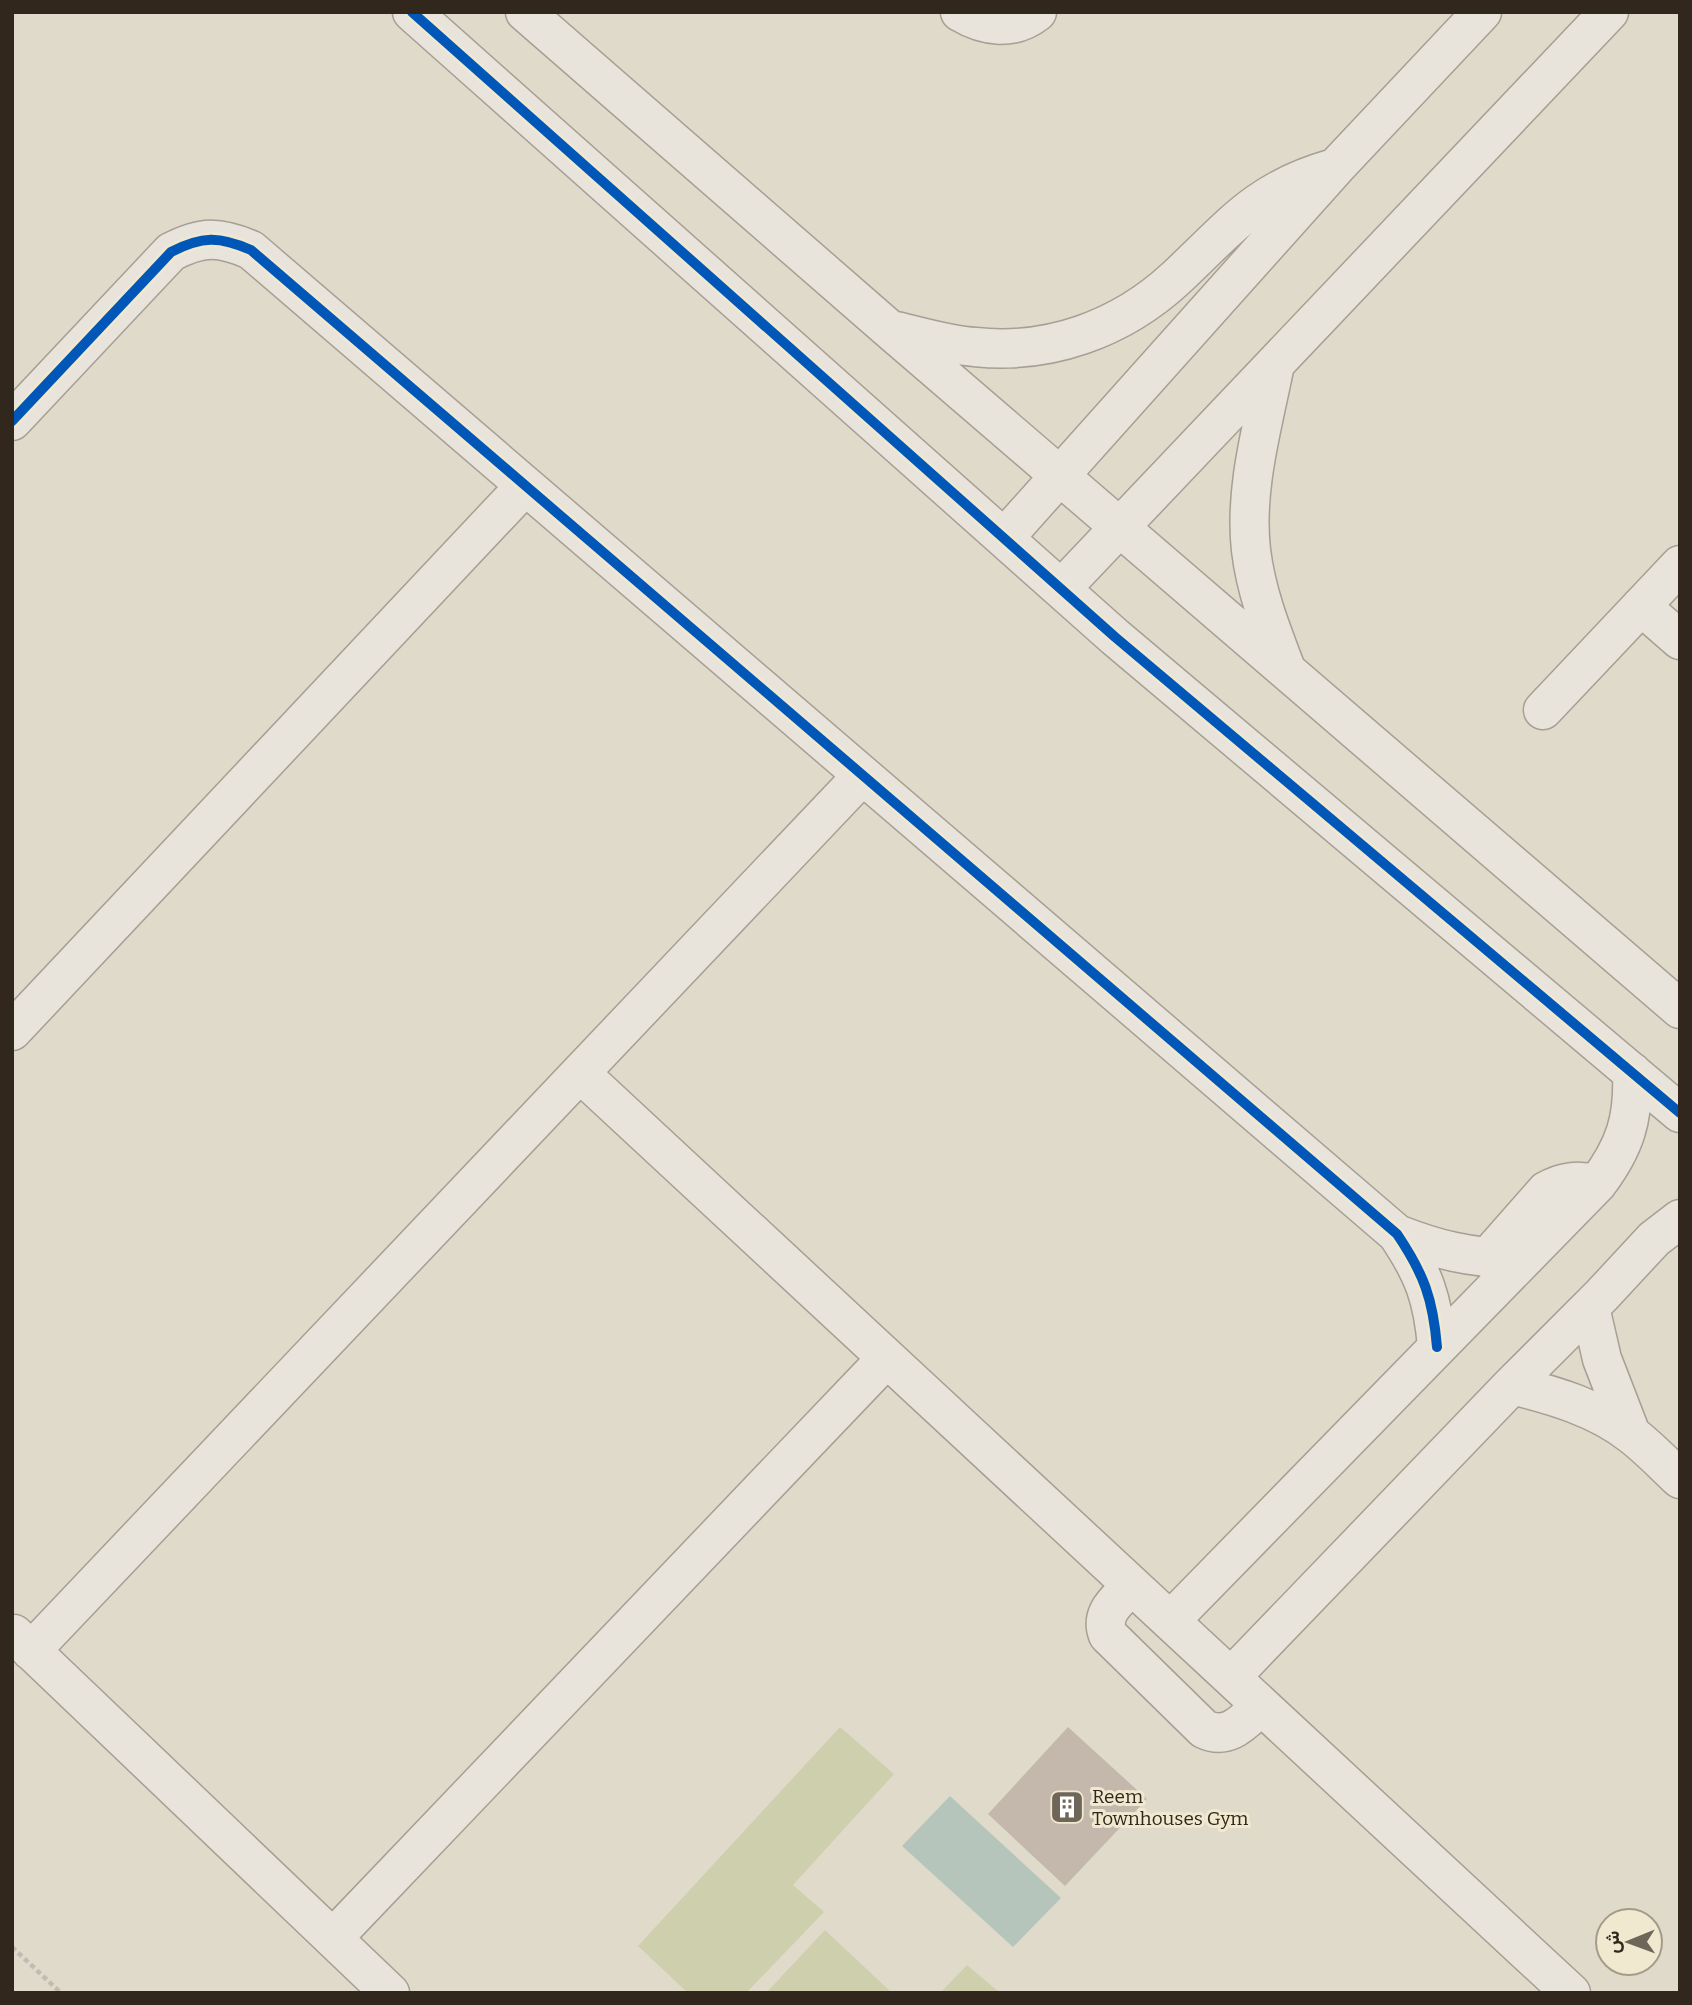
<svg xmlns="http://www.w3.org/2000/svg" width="1692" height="2005" font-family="Bitter,Vazirmatn,serif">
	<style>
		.green { fill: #cecfad }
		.water { fill: #b5c5bb }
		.building { fill: #c3b8ab }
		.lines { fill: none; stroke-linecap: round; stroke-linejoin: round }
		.minor-casing { stroke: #a59f94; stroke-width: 41 }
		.path { stroke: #c1bbb3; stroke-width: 4.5; stroke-dasharray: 5 3.5; stroke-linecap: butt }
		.minor { stroke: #e8e4db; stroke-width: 38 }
		.cycleway-casing { stroke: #f1e8d0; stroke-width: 15 }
		.cycleway { stroke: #0057b8; stroke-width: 10 }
		.labels { text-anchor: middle; stroke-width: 6; stroke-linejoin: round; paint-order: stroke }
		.poi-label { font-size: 19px; fill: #32271d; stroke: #f1e8d0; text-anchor: start }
	</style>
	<rect width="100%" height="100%" fill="#e0daca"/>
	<path class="green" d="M840,1727l54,47 -101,111 31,27 -78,81h-58l-50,-47z
		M825,1930l67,63h-126z
		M967,1965l33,28h-60z"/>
	<path class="water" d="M950,1796l111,102 -48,49 -111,-101z"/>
	<path class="building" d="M1068,1727l79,72 -82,87 -77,-72z"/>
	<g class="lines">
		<g class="minor-casing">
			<path id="minor" d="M412,12l703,625 565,476
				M525,12l364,317 791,680
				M960,12c25,15 53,19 77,0
				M896,331c26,6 52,14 79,16 74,8 146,-18 201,-69 54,-50 79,-87 155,-109
				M1275,364c-12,61 -31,124 -24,186 5,42 20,80 35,119
				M12,421l159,-169c31,-16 48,-16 80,-2l1146,984c27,40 36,65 40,113
				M1005,537l331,-370 146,-155
				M1061,589l548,-577
				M1641,606l39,34
				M1543,710l137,-145
				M12,1031l512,-544
				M581,1074l990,919
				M1397,1234c38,15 73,24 114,24
				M1487,1258l59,-67c17,-10 31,-11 51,-7
				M1590,1307l12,52 29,75
				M1512,1385c41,10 86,23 120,50 17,13 32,29 48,44
				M1131,1586c-13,14 -32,27 -23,49l96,94c25,12 40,-8 57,-23
				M1170,1621l427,-437c28,-37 37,-65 35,-112
				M14,1634l376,359
				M31,1651l831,-875
				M1231,1677l281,-292 90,-90 52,-56 26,-20
				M333,1938l553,-579"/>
		</g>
		<path class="path" d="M12,1947l49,46"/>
		<use href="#minor" class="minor"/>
		<g class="cycleway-casing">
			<path id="cycleway" d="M412,12l703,625 565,476
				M12,421l159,-169c31,-16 48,-16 80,-2l1146,984c27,40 36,65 40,113"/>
		</g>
		<use href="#cycleway" class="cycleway"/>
	</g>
	<defs>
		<g id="building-square" transform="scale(1.75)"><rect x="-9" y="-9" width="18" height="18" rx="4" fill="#6f665a" stroke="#f1e8d0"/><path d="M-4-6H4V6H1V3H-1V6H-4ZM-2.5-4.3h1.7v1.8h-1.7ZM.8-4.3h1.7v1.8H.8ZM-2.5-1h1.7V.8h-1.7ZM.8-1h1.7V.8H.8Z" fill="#fff"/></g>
	</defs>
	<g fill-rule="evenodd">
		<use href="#building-square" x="1067" y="1807"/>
	</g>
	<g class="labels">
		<g class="poi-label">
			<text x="1092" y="1803">Reem<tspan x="1092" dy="22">Townhouses Gym</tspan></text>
		</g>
	</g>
	<rect width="1692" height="2005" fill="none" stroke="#32271d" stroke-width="28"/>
	<g transform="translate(1629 1942) rotate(269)"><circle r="33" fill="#f1e8d0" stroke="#a59b88" stroke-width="2"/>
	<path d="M0-5L12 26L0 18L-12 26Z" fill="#6f665a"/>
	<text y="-10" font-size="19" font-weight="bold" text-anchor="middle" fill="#32271d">ش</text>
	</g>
</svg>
